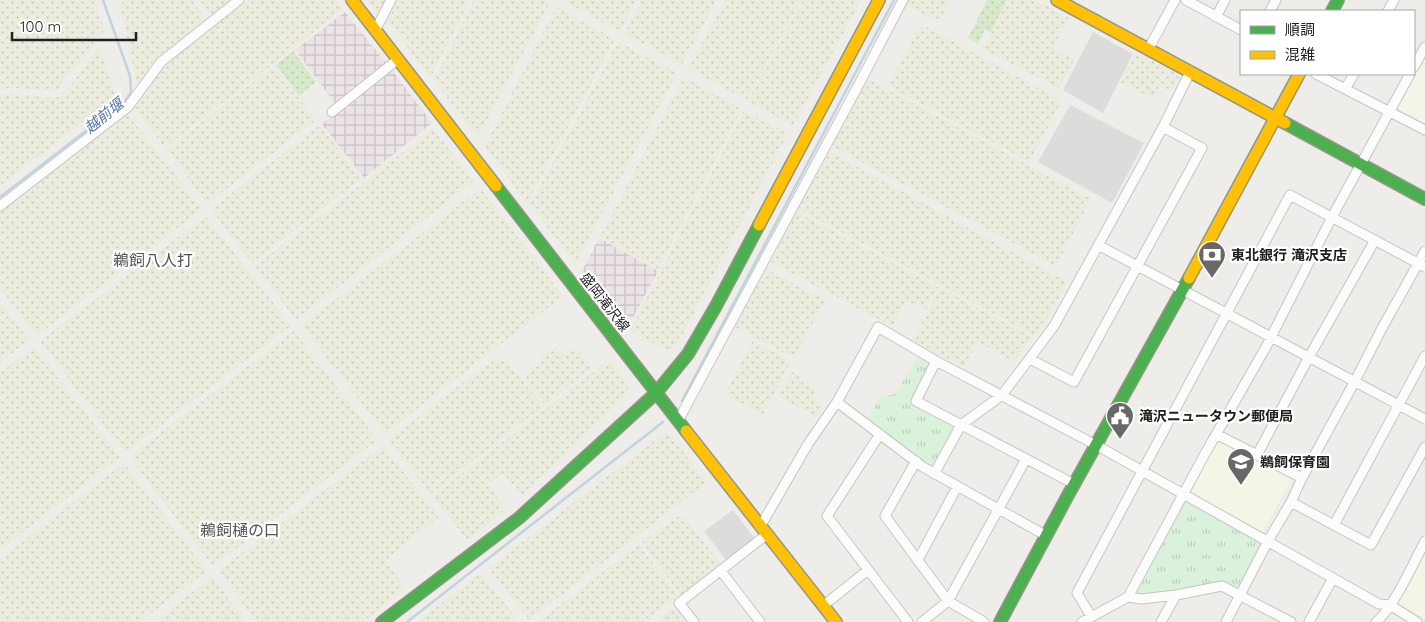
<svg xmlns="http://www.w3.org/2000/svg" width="1425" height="622" font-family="Quicksand,'Noto Sans JP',sans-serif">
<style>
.industrial{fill:url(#industrial-grid)}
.education{fill:#f4f5e6}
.religious{fill:#dcdcda}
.farmland{fill:url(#farmland-dots)}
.grass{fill:url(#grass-dots)}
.park{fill:url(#park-tufts)}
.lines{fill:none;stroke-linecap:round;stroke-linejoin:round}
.stream{stroke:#c0d4de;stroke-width:2.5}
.street-casing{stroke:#c5c5c3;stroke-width:11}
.fast-casing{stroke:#939782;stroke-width:14}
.slow-casing{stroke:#939782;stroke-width:14}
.street{stroke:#fcfcfc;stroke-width:9}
.fast{stroke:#4caf50;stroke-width:11}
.slow{stroke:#ffc107;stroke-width:11}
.labels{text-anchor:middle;stroke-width:4.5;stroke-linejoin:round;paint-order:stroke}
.poi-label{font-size:14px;font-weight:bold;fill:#202020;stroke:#fff;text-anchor:start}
.street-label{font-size:14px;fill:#202020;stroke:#fff}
.water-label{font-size:15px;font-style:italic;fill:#5474a8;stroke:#fff}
.quarter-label{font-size:16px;fill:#535353;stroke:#fff}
</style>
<defs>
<pattern id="industrial-grid" width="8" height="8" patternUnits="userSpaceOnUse" patternTransform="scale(1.25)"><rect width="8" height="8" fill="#ebe3e6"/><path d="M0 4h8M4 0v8" fill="none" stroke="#c9c2c5"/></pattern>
<pattern id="farmland-dots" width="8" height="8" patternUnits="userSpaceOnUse" patternTransform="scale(1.25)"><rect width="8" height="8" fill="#ebecdd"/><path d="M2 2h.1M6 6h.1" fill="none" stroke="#c9cabd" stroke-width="1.8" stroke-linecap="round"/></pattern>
<pattern id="grass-dots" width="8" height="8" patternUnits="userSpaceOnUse" patternTransform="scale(1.25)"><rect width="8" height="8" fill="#d7e9cb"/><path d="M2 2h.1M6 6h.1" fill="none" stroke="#b8c8ae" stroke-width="1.8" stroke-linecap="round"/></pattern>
<pattern id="park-tufts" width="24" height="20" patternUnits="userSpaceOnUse" patternTransform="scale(1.25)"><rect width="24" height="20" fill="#daf1dc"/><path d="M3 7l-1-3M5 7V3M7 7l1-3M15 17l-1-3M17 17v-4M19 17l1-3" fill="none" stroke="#bbcebc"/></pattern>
</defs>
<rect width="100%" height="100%" fill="#eeede9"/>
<path class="industrial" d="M345,12L386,63L335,103L295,50Z
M392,70L432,123L364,178L322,124Z
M599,238L658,271L627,329L581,273Z"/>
<path class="education" d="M1425,56V123L1400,110L1398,106Z
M1217,440L1290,474L1291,481L1264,529L1261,531L1192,494L1191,490Z
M1425,551V618L1399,605L1398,600Z"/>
<path class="religious" d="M1093,32L1133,54L1103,113L1063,90Z
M1070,105L1144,143L1112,203L1038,162Z
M733,510L755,539L727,561L704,531Z"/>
<path class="farmland" d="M0,0H94L105,31L98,35L86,56L64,78L59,89L51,91L16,88L0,89Z
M125,0H192L206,19L154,60L137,85L120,4Z
M199,0H230L211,15Z
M249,0H336L343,9L165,148L135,108L164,65Z
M368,0H386L379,14Z
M398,0H470L430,78L388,21Z
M474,0H545L550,3L478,137L434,81Z
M562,0H636L620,32Z
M642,0H717L682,64L624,34Z
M726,0H801L747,100L688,69Z
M803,0H861L793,126L748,101Z
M906,0H951L938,22L904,4Z
M1008,0H1035L1069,18L1053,48L1074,60L1059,88L983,49Z
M556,7L615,39L527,203L485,146Z
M921,24L1062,101L1029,162L888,86Z
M618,42L677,73L575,264L530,205Z
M99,47L116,96L0,186V96L12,93L48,98L59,97L70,86Z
M1137,52L1178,74V78L1171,91L1160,85L1153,98L1120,82Z
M274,66L316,120L207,204L167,149Z
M684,77L742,109L658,269L600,237Z
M868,79L1091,199L1056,266L832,146Z
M744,111L788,133L678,343L667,351L630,330Z
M127,113L202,209L39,334L35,333L0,288V210Z
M320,125L361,179L252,263L211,209Z
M433,129L474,181L296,320L255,266Z
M830,152L1067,282L1050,314L1034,335L798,209Z
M482,190L563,296L385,434L302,325L477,191L479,193Z
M797,212L938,287L926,310L906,300L892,327L771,262Z
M206,216L291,326L125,453L40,341Z
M766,269L825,300L794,358L735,327Z
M941,288L1032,337L1014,362L978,342L964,367L912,340Z
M0,302L29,340L0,363Z
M294,331L376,438V441L215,565H212L131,459V455Z
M753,341L791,361L763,415L725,394Z
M34,347L120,457L0,550V373Z
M556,347L563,356L576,348L581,352L592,368L545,405L524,377L541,363L539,358Z
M495,358L508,363L543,406L431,494L390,443L392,437Z
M609,360L627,382L628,393L522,496L503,473L488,485L506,509L467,540L434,498V495Z
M792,372L800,376L799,380L815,390L812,398L823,404L816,416L777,396Z
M667,431L707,482L529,620L488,568Z
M383,446L439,517L385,561L406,589L363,622H257L218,571Z
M124,463L207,571L140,622H0V559Z
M682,514L721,564L680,595L642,542Z
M639,544L677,596L644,622H538Z
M481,573L519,622H417Z
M212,577L246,622H154Z
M672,609H676L686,622H656Z"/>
<path class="grass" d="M987,0H1007L991,32L985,29L978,44L968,38Z
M293,51L316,82L299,96L276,65Z"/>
<path class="park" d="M920,354L933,362L913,402L958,426L934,472L867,420L880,397L895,394Z
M1188,499L1264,542L1239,588L1223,583L1176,592L1142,595L1133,593L1181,505Z"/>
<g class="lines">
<path class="stream" d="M0,197L126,100L131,92L130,76L103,0
M682,401L894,0
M407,622L663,422"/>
<defs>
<path id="street" d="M1186,0L1241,30
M1270,11L1276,0
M1388,11L1394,0
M1216,17L1225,0
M375,31L391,0
M1148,50L1175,0
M1414,67L1425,47
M1316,74L1425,130
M1345,89L1354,74
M332,112L397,60
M0,206L128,107L161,62L239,0
M1098,245L1425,419
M1030,359L1074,382L1202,148L1163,127
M936,361L916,401L1074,484
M837,402L923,467L1045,535
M678,421L858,86L903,0
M880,434L827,516L908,622
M1216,434L1302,478
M1257,455L1309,357L1375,240
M916,461L885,516L948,601L984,622
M934,474L961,425L1002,395L1054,326L1163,127L1190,72
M1291,502L1371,545L1425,447
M1334,525L1425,356
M760,527L808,444L837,402L878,327L936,361L1096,445L1379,604L1390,605L1417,622
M918,560L957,487
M721,571L760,622
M1128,597L1141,599L1176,595L1222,586L1291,622
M823,606L868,570
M1091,616L1077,593L1290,195L1425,267
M694,622L679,603L766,535
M922,622L948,601L1026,459
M1082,622L1128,597L1206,452L1266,347L1332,217L1410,74
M1161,622L1176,595
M1226,622L1268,541L1291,502L1302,478L1355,381L1381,330L1425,251
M1309,622L1333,578
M1376,622C1393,609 1414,562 1425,541"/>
<path id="fast" d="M1332,11L1338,0
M1285,123L1425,199
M496,186L686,431
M382,622L519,518L656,393L688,354L716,306L759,225
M1000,622L1067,497L1189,278"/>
<path id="slow" d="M352,0L496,186
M1057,0L1285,123
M759,225L879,0
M1189,278L1299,74
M686,431L836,622"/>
</defs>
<use href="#street" class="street-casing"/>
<use href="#fast" class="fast-casing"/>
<use href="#slow" class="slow-casing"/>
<use href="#street" class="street"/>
<use href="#fast" class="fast"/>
<use href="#slow" class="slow"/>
</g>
<defs>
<symbol id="bank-pin" viewBox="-11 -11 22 30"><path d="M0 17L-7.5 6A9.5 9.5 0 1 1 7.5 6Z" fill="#686866" stroke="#fff"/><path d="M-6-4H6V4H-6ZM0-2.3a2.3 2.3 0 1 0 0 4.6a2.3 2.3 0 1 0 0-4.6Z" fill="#fff"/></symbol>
<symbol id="civic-pin" viewBox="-11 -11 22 30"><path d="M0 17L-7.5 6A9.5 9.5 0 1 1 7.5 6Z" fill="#686866" stroke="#fff"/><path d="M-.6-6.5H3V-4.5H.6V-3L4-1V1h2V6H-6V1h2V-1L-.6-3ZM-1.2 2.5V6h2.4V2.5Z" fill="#fff"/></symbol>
<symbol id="school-pin" viewBox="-11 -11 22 30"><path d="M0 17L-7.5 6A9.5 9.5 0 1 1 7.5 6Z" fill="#686866" stroke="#fff"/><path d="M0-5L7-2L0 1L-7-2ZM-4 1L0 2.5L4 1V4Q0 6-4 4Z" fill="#fff"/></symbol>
</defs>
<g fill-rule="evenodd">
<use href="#bank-pin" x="1196" y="239" width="32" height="43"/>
<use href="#civic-pin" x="1104" y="400" width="32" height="43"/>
<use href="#school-pin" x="1225" y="446" width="32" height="43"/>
</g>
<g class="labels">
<g class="poi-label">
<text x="1231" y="260">東北銀行 滝沢支店</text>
<text x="1139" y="421">滝沢ニュータウン郵便局</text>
<text x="1260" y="467">鵜飼保育園</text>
</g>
<g class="street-label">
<text transform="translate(605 302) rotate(52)" y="5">盛岡滝沢線</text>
</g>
<g class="water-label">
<text transform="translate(104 116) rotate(-39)" y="5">越前堰</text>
</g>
<g class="quarter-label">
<text x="153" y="266">鵜飼八人打</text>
<text x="240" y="536">鵜飼樋の口</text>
</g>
</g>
<rect x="1240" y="10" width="175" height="65" fill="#ffffff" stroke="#a6a6a6"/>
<rect x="1250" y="26" width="25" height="8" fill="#4caf50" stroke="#a6a6a6"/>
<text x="1285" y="35" font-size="15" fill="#202020">順調</text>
<rect x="1250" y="51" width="25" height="8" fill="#ffc107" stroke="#a6a6a6"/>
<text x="1285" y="60" font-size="15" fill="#202020">混雑</text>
<path d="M12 32v8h124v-8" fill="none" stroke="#202020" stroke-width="2.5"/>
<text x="20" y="32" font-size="15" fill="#202020" stroke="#ffffff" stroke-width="4" paint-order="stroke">100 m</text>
</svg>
